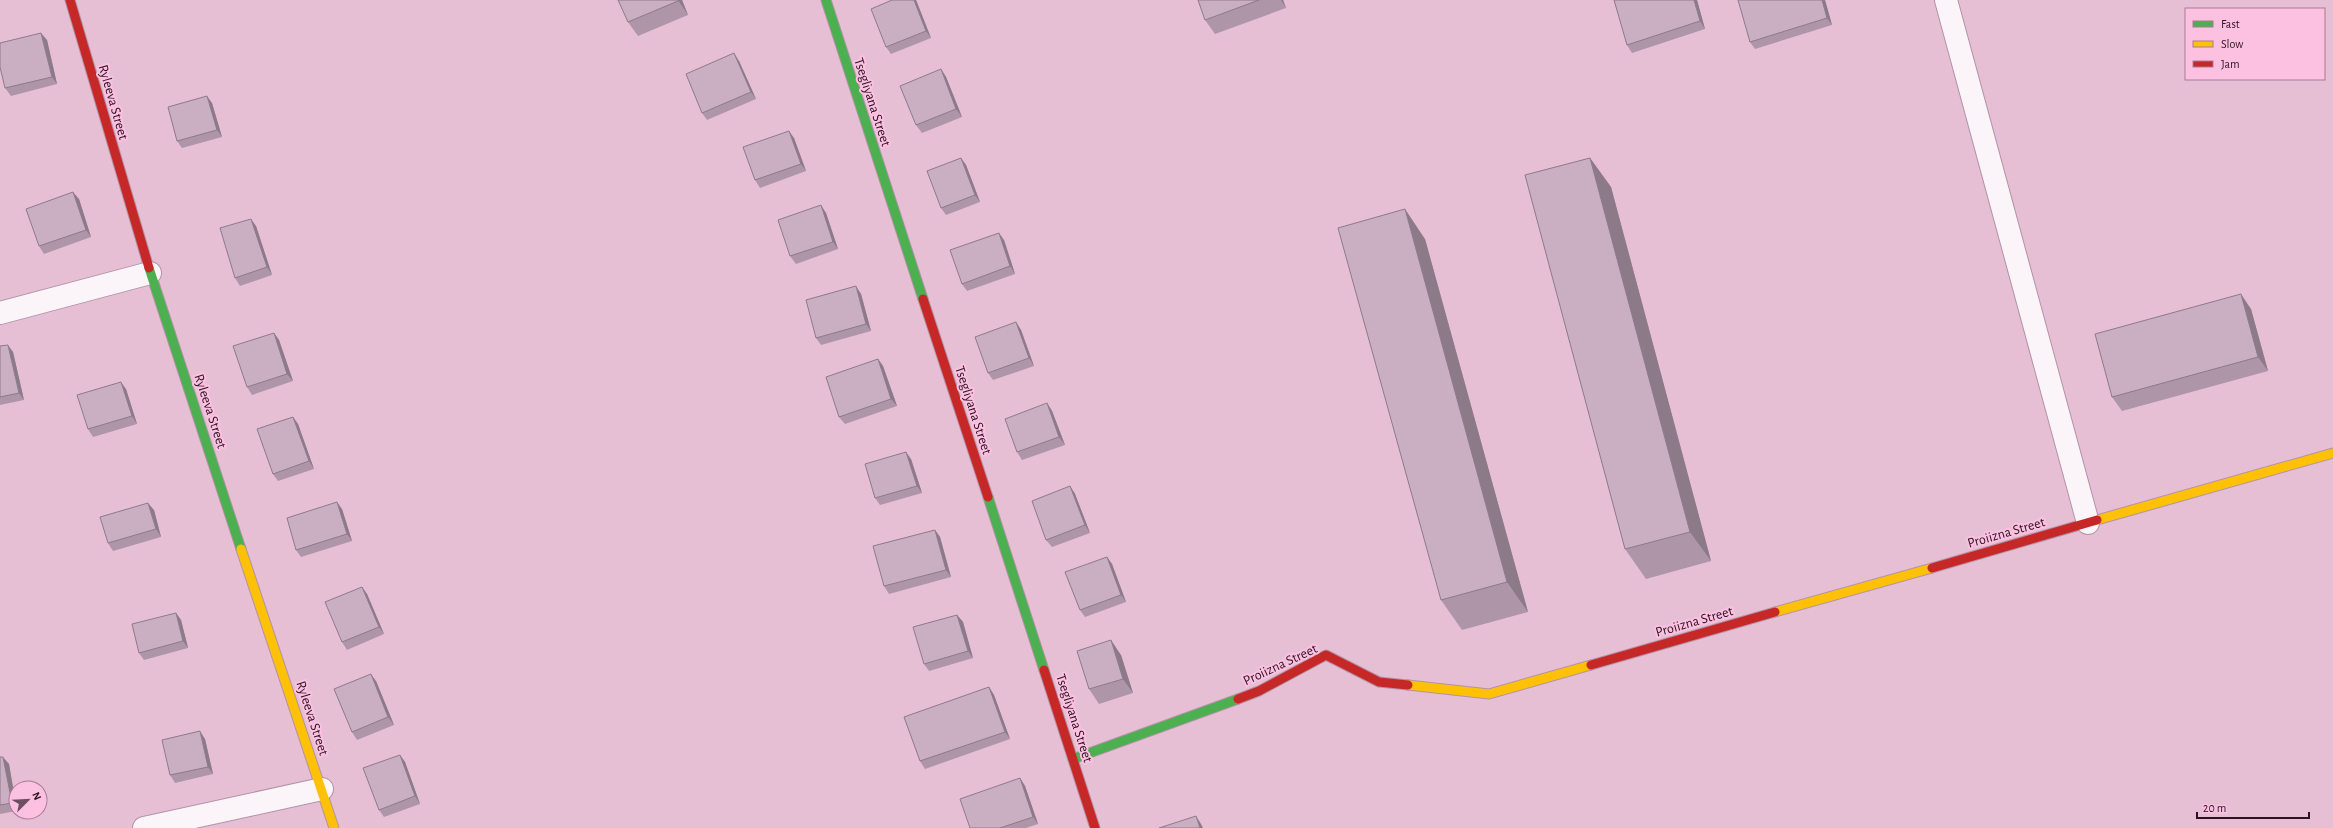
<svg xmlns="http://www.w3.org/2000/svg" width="2333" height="828" font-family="'Alegreya Sans',sans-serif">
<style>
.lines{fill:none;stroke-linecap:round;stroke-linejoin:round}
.street-casing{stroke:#b293a5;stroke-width:24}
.fast-casing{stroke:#b293a5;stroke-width:11}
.slow-casing{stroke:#b293a5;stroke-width:11}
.jam-casing{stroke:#b293a5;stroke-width:11}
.street{stroke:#fbf5f9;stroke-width:22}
.fast{stroke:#4caf50;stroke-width:9}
.slow{stroke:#ffc107;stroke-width:9}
.jam{stroke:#c62828;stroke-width:9}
.wall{fill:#ae96a8}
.shaded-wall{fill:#8d7a88}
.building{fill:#caafc3;stroke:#8d7a88}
.labels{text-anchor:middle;stroke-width:4;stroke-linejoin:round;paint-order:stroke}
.street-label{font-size:14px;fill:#2c1222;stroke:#fcc0e1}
</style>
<rect width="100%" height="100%" fill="#e6bfd5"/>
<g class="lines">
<defs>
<path id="street" d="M1946,0L2088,523
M0,313L150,273
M144,828L322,789"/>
<path id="fast" d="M826,0L923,299
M149,268L241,549
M988,497L1044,670
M1073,759L1238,699"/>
<path id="slow" d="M2097,520L2333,453
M241,549L334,828
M1775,612L1932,568
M1408,685L1489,694L1591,665"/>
<path id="jam" d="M70,0L149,268
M923,299L988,497
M1932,568L2097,520
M1591,665L1775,612
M1044,670L1095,828
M1238,699L1259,691L1326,655L1379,682L1408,685"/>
</defs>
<use href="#street" class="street-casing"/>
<use href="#fast" class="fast-casing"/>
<use href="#slow" class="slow-casing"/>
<use href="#jam" class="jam-casing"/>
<use href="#street" class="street"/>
<use href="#fast" class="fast"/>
<use href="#slow" class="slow"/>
<use href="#jam" class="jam"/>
</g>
<path class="wall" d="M618,0H682L688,15L638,36L628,22Z
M916,0L931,38L891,54L886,47Z
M1198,0H1283L1286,8L1215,34L1205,20Z
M1614,0H1697L1705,29L1632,53L1627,45Z
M1738,0H1825L1832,25L1755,49L1750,42Z
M47,40L57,84L11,96L5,88Z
M739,61L756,99L707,120L702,113Z
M941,69L946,77L962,117L922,133L916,125Z
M212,103L222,137L182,148L177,141Z
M794,138L806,171L760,188L755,180Z
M961,158L966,165L980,202L946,215L941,208Z
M1590,158L1611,187L1711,561L1646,579L1625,549Z
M79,199L91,237L44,254L39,246Z
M826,213L838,249L796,264L790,256Z
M256,226L272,275L240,286L235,278Z
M1425,239L1528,612L1462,630L1441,600Z
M1004,240L1015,274L967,291L962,284Z
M861,294L871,331L821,345L816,338Z
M2251,309L2268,371L2122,411L2112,397Z
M1016,322L1021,330L1034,366L993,380L988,373Z
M274,333L279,340L293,381L252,395L247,387Z
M0,346L13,352L24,400L0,405Z
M878,359L883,366L897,406L845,424L839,417Z
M126,389L137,424L93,437L88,429Z
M1047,403L1052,411L1065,445L1022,460L1017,452Z
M293,417L298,424L314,469L278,481L273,474Z
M911,459L922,493L880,505L875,498Z
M1070,486L1075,494L1090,533L1052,547L1046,540Z
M342,509L352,541L301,557L296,550Z
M154,510L161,537L113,551L108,543Z
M935,530L940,537L951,577L889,594L884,586Z
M1107,557L1112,564L1126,602L1085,617L1080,610Z
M362,587L367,594L384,634L347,650L342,642Z
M176,613L181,620L188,648L144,660L139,653Z
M957,615L963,622L973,658L929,671L924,664Z
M1121,655L1133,693L1099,704L1089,689Z
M376,681L394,725L357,740L352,732Z
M989,687L994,695L1010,739L925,769L920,761Z
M205,739L213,774L175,783L170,775Z
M400,755L405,762L420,804L384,817L379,810Z
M0,757L9,764L16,805V811L0,814Z
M1020,778L1025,786L1038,824L1026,828H970Z"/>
<path class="shaded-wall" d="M678,0H682L688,15Z
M914,0H916L931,38L926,31Z
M1281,0H1283L1286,8Z
M1694,0H1697L1705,29L1700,21Z
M1822,0H1825L1832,25L1827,18Z
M41,33L47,40L57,84L52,77Z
M734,53L739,61L756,99L751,92Z
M941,69L946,77L962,117L956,109Z
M207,96L212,103L222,137L217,130Z
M789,131L794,138L806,171L801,164Z
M961,158L966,165L980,202L975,195Z
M1590,158L1611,187L1711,561L1690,532Z
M73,192L79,199L91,237L86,230Z
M821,205L826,213L838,249L833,242Z
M1405,209L1425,239L1528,612L1507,582Z
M251,219L256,226L272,275L267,267Z
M999,233L1004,240L1015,274L1010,266Z
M856,286L861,294L871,331L866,324Z
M2241,294L2251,309L2268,371L2258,357Z
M1016,322L1021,330L1034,366L1029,358Z
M274,333L279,340L293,381L287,374Z
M8,345L13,352L24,400L19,393Z
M878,359L883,366L897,406L891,399Z
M121,382L126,389L137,424L132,416Z
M1047,403L1052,411L1065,445L1059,437Z
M293,417L298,424L314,469L309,461Z
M906,452L911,459L922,493L917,486Z
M1070,486L1075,494L1090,533L1085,525Z
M337,502L342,509L352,541L347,534Z
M148,503L154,510L161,537L156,529Z
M935,530L940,537L951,577L946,570Z
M1107,557L1112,564L1126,602L1121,595Z
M362,587L367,594L384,634L379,627Z
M176,613L181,620L188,648L183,641Z
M957,615L963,622L973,658L968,651Z
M1111,640L1121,655L1133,693L1123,679Z
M371,674L376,681L394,725L388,717Z
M989,687L994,695L1010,739L1005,732Z
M200,731L205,739L213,774L208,767Z
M400,755L405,762L420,804L415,796Z
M3,757L9,764L16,805V809L12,803Z
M1020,778L1025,786L1038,824L1033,817Z
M1196,816L1201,824L1203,828H1200Z"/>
<path class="building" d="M618,0H678V1L628,22Z
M892,0H914L926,31L886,47L871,9Z
M1198,0H1259L1205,20Z
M1614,0H1694L1700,21L1627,45Z
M1738,0H1822L1827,18L1750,42Z
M41,33L52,77L5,88L0,67V43Z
M734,53L751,92L702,113L686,74Z
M941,69L956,109L916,125L900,86Z
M207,96L217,130L177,141L168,107Z
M789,131L801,164L755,180L743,147Z
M961,158L975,195L941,208L927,171Z
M1590,158L1690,532L1625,549L1525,175Z
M73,192L86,230L39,246L26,209Z
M821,205L833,242L790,256L778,220Z
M1405,209L1507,582L1441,600L1338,228Z
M251,219L267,267L235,278L220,228Z
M999,233L1010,266L962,284L950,250Z
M856,286L866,324L816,338L806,300Z
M2241,294L2258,357L2112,397L2095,334Z
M1016,322L1029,358L988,373L975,337Z
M274,333L287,374L247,387L233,346Z
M8,345L19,393L0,397V346Z
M878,359L891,399L839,417L826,377Z
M121,382L132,416L88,429L77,395Z
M1047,403L1059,437L1017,452L1005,419Z
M293,417L309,461L273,474L257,429Z
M906,452L917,486L875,498L865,464Z
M1070,486L1085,525L1046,540L1032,501Z
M337,502L347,534L296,550L287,518Z
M148,503L156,529L108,543L100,517Z
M935,530L946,570L884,586L873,546Z
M1107,557L1121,595L1080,610L1065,572Z
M362,587L379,627L342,642L325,602Z
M176,613L183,641L139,653L132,624Z
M957,615L968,651L924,664L913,627Z
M1111,640L1123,679L1089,689L1077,651Z
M371,674L388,717L352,732L334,689Z
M989,687L1005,732L920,761L904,717Z
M200,731L208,767L170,775L162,740Z
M400,755L415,796L379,810L363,768Z
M0,757H3L12,803L0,805Z
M1020,778L1033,817L1000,828H970L960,799Z
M1196,816L1200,828H1159Z"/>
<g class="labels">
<g class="street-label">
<text transform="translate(114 102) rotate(74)" y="5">Ryleeva Street</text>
<text transform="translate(873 102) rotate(72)" y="5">Tsegliyana Street</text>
<text transform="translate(974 410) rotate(72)" y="5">Tsegliyana Street</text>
<text transform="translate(211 411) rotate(72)" y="5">Ryleeva Street</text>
<text transform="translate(2006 532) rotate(-16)" y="5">Proiizna Street</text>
<text transform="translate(1694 621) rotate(-16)" y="5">Proiizna Street</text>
<text transform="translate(1280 664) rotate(-25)" y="5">Proiizna Street</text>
<text transform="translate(313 718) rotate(72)" y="5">Ryleeva Street</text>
<text transform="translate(1075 718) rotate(72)" y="5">Tsegliyana Street</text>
</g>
</g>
<rect x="2185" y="8" width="140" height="72" fill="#fcc0e1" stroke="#a97a95"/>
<rect x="2193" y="21" width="20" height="6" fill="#4caf50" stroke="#a97a95"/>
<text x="2221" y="28" font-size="12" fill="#2c1222">Fast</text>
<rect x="2193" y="41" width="20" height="6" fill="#ffc107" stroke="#a97a95"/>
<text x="2221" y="48" font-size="12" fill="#2c1222">Slow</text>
<rect x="2193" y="61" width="20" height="6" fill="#c62828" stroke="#a97a95"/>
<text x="2221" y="68" font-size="12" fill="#2c1222">Jam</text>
<g transform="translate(28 800) rotate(66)"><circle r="19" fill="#fcc0e1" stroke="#a97a95"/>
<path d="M0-3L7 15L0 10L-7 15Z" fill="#6d4f61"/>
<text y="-6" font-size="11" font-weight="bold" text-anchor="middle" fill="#2c1222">N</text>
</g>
<path d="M2197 812v6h112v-6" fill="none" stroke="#2c1222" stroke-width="2"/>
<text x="2203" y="812" font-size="12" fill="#2c1222" stroke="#fcc0e1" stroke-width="3" paint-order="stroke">20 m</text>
</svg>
